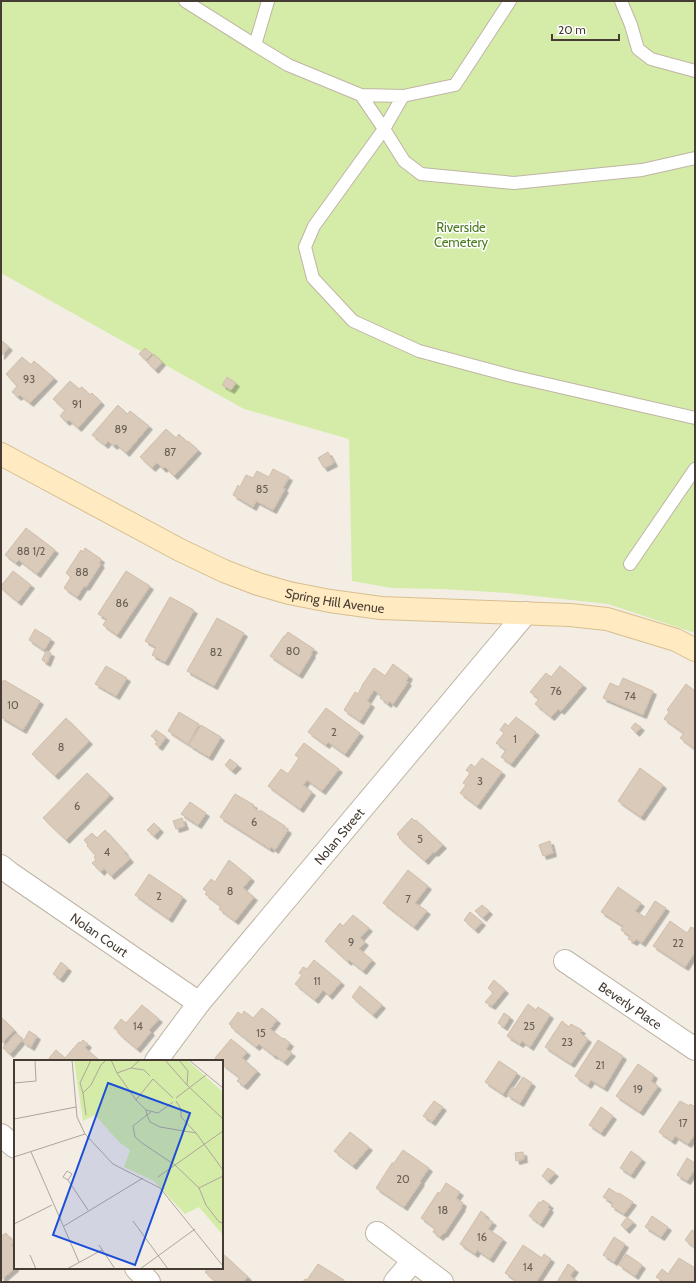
<svg xmlns="http://www.w3.org/2000/svg" width="696" height="1283" font-family="Cabin,sans-serif">
<style>
.green{fill:#d4eca7}
.building{fill:#d9caba;stroke:#d1beaa;filter:url(#shadow)}
.lines{fill:none;stroke-linecap:round;stroke-linejoin:round}
.lane-casing{stroke:#c0b4a5;stroke-width:14}
.street-casing{stroke:#c0b4a5;stroke-width:24}
.secondary-casing{stroke:#d8be8e;stroke-width:24}
.lane{stroke:#fff;stroke-width:12}
.street{stroke:#fff;stroke-width:22}
.secondary{stroke:#ffeac1;stroke-width:22}
.labels{text-anchor:middle;stroke-width:3;stroke-linejoin:round;paint-order:stroke}
.number-label{font-size:11px;fill:#6b6055}
.park-label{font-size:13px;fill:#4c7c21;stroke:#fff}
.street-label{font-size:13px;fill:#463c33;stroke:#fff}
.inset-road{fill:none;stroke:#aea69d;stroke-width:1}
.view{fill:#1d4ed8;fill-opacity:0.15;stroke:#1d4ed8;stroke-width:2}
.inset-edge{fill:none;stroke:#463c33;stroke-width:2}
</style>
<defs>
<filter id="shadow"><feDropShadow dx="3.5" dy="3.5" stdDeviation="0" flood-color="#0004"/></filter>
</defs>
<rect width="100%" height="100%" fill="#f3ede3"/>
<path class="green" d="M1,1H695V633L608,604L508,593L443,589L392,588L352,581L349,439L244,409L1,273Z"/>
<path class="building" d="M1,340L9,347L1,356Z
M145,348L152,354L146,360L139,354Z
M154,354L162,362L155,370L147,362Z
M22,357L31,365L34,361L54,378L30,403L20,395L18,397L12,392L17,386L6,374Z
M227,377L236,383L231,390L222,385Z
M70,381L79,389L82,387L90,395L92,393L101,402L78,428L69,420L66,422L60,416L65,410L53,399Z
M118,405L127,414L130,411L149,426L126,453L116,444L114,446L108,441L105,445L92,435Z
M166,429L176,438L179,434L187,442L188,441L198,450L174,476L165,467L163,469L157,463L152,468L140,457Z
M328,452L334,463L324,468L318,458Z
M273,469L289,477L283,488L285,489L273,510L256,501L253,507L233,495L238,485L240,487L246,475L253,478L257,471L269,477Z
M26,528L55,550L37,574L19,560L16,563L5,555Z
M85,548L101,559L99,563L101,564L86,587L84,586L77,597L64,588L71,577L66,573L81,550L83,552Z
M13,571L31,585L18,602L1,588V586Z
M126,571L150,586L117,635L103,625L107,619L98,614Z
M170,597L194,610L165,662L152,655L156,647L145,641Z
M217,618L244,633L214,686L187,671Z
M35,629L51,639L44,650L29,640Z
M288,632L314,649L311,653L312,654L299,675L270,656L284,636H285Z
M46,651L51,653L47,663L42,660Z
M393,664L409,676L406,681L408,682L393,704L389,701L388,704L380,698L382,696L374,690L367,701L371,704L360,721L344,710L355,692L358,694L363,684L374,668L385,676Z
M106,666L127,678L116,696L95,684Z
M560,666L583,685L561,711L558,709L551,717L535,704L539,699L530,692L546,673L551,677Z
M623,678L653,691L643,715L603,698L610,683L619,687Z
M4,680L40,701L23,730L1,717V684Z
M686,684L695,691V749L680,738L684,733L664,719L669,712L667,710Z
M326,708L360,733L345,754L328,742L326,745L308,732Z
M179,712L199,724L188,744L168,731Z
M516,717L536,732L511,764L501,757L506,750L496,743L504,733L500,730L505,723L508,726Z
M66,718L89,741L55,776L32,754Z
M635,723L641,727L636,733L631,728Z
M201,725L221,737L209,757L189,745Z
M156,730L166,737L159,747L155,744L158,741L151,736Z
M304,743L339,769L322,791L307,780L303,785L312,792L300,809L268,786L281,769L288,774L299,758L295,755Z
M482,758L502,772L477,806L460,793L466,785L463,783L470,773L466,770L471,764L475,767Z
M230,759L238,765L232,771L225,765Z
M640,768L663,785L641,817L618,801Z
M87,773L110,795L66,840L43,818Z
M235,794L254,805L253,807L259,812L260,810L285,826L284,827L288,830L275,850L271,847L270,849L220,817Z
M190,802L206,813L198,825L181,814Z
M182,818L185,826L176,829L173,821Z
M412,818L415,821L416,820L443,845L435,853L433,852L425,861L399,838L400,837L397,834Z
M154,823L160,829L154,836L147,830Z
M105,830L125,852H124L130,859L111,876L104,868L101,872L92,863L96,860L94,857L96,856L87,846L88,845L84,840L92,833L97,838Z
M550,841L553,853L543,856L539,845Z
M229,860L251,878L243,888L254,897L235,921L219,909L221,906L205,894L207,892L203,889L211,879L215,882Z
M408,870L428,886L415,903L427,911L414,927L383,903Z
M149,874L183,897L169,919L135,895Z
M618,887L641,903L635,911L645,917L655,901L666,908L642,943L636,939L634,942L628,939L630,936L621,930L623,926L601,912Z
M482,905L489,911L483,918L475,911Z
M470,912L482,922L475,930L464,920Z
M353,915L369,928L360,938L365,942L359,949L372,960L363,971L349,960L348,962L325,941L340,923L343,926Z
M670,921L687,933L691,927L695,929V952L685,967L653,946Z
M314,960L341,982L329,996L323,990L315,1000L295,984L302,975L299,973L303,967L307,969Z
M61,962L68,968L60,979L53,974Z
M494,980L505,990L492,1006L485,1002L493,993L488,988Z
M360,986L382,1005L373,1015L352,997Z
M528,1004L536,1010L538,1007L550,1015L530,1047L522,1041L520,1044L507,1036Z
M142,1005L159,1019L149,1030L151,1032L137,1049L118,1033V1031L114,1028L121,1019L126,1023Z
M262,1008L277,1020L270,1029L283,1039L284,1038L290,1043L286,1049L292,1053L284,1062L275,1055L274,1056L259,1044L256,1047L231,1027L232,1026L229,1024L238,1012L242,1015L244,1011L253,1018Z
M504,1013L510,1017L504,1027L498,1023Z
M1,1017L14,1030L1,1044Z
M562,1021L569,1027L571,1024L582,1030L580,1033L588,1039L571,1064L545,1047Z
M29,1031L37,1036L31,1047L23,1042Z
M16,1033L23,1039L10,1054L3,1048Z
M231,1039L247,1052L242,1058L257,1071L244,1086L237,1081L240,1078L222,1064V1061H218L215,1058Z
M83,1040L88,1044L85,1048L98,1059L96,1061H51L49,1058L56,1050L65,1058L79,1042L80,1043Z
M598,1040L623,1056L604,1088L591,1080L588,1085L575,1076Z
M499,1061L517,1073L503,1094L485,1082Z
M638,1064L654,1075L651,1081L658,1086L640,1112L616,1096Z
M523,1077L532,1083L520,1103L507,1095L512,1087L515,1089Z
M434,1101L443,1107L432,1122L423,1116Z
M680,1101L689,1106L690,1104L695,1107V1134L688,1144L675,1136L672,1141L659,1132Z
M601,1107L613,1116L601,1133L589,1125Z
M350,1132L369,1147L353,1166L334,1151Z
M403,1150L429,1168L420,1181L421,1182L404,1207L376,1188L392,1163H394Z
M631,1151L642,1159L631,1175L620,1168Z
M523,1152L524,1159L516,1161L515,1153Z
M687,1158L695,1163V1169L687,1181L677,1175Z
M548,1168L555,1173L548,1181L542,1176Z
M446,1183L460,1192L456,1198L463,1203L461,1207H462L444,1234L443,1233L440,1237L433,1232L435,1228L421,1218L438,1192L440,1193Z
M609,1188L618,1194L619,1193L633,1202L624,1214L611,1206L613,1203L603,1197Z
M543,1200L550,1205L548,1207L550,1209L540,1224L529,1216L539,1202L541,1203Z
M481,1211L486,1215L485,1217L493,1222L488,1229L503,1239L490,1259L477,1250L475,1254L460,1244Z
M652,1216L668,1227L661,1237L645,1227Z
M627,1217L633,1222L626,1230L621,1225Z
M692,1230L695,1232V1248L685,1240Z
M6,1233L14,1243L11,1245L15,1249V1268L1,1280V1236Z
M614,1237L625,1244L614,1262L603,1255Z
M523,1245L542,1258L544,1254L551,1259L536,1282H518L505,1273Z
M222,1253L248,1277L243,1282H216L205,1272L208,1268H222Z
M626,1254L642,1265L635,1276L619,1265Z
M679,1258L695,1268V1282H664L656,1277L662,1269L668,1274Z
M318,1264L344,1280L343,1282H303L305,1279L307,1280Z
M568,1264L575,1269L570,1276L578,1282H557Z"/>
<g class="lines">
<defs>
<path id="lane" d="M185,1L255,45
M268,1L255,45L288,65L361,95
M621,1L631,25L638,49L651,59L695,71
M403,96L384,129L361,95L403,96L455,85L510,1
M695,158L642,170L514,183L421,174L404,161L384,129L314,226L305,247L313,278L353,321L419,351L512,376L695,418
M630,564L695,469"/>
<g id="street">
<path id="s1" d="M1,866L11,874L199,1003"/>
<path id="s2" d="M565,961L695,1049"/>
<path id="s3" d="M156,1061L199,1003L526,613"/>
<path d="M1,1135L15,1147"/>
<path d="M377,1233L442,1282"/>
<path d="M136,1268L149,1282"/>
<path d="M395,1282L413,1261"/>
</g>
<g id="secondary">
<path id="s4" d="M1,454L180,550L224,571L258,584L289,593L330,601L381,608L570,615L607,619L676,640L695,650"/>
</g>
</defs>
<use href="#lane" class="lane-casing"/>
<use href="#street" class="street-casing"/>
<use href="#secondary" class="secondary-casing"/>
<use href="#lane" class="lane"/>
<use href="#street" class="street"/>
<use href="#secondary" class="secondary"/>
</g>
<g class="labels">
<g class="number-label">
<text x="29" y="383">93</text>
<text x="77" y="408">91</text>
<text x="121" y="433">89</text>
<text x="170" y="456">87</text>
<text x="262" y="493">85</text>
<text x="31" y="555">88 1/2</text>
<text x="82" y="576">88</text>
<text x="122" y="607">86</text>
<text x="293" y="655">80</text>
<text x="216" y="656">82</text>
<text x="556" y="695">76</text>
<text x="630" y="700">74</text>
<text x="13" y="709">10</text>
<text x="334" y="736">2</text>
<text x="515" y="743">1</text>
<text x="61" y="751">8</text>
<text x="480" y="785">3</text>
<text x="77" y="810">6</text>
<text x="254" y="826">6</text>
<text x="420" y="843">5</text>
<text x="107" y="856">4</text>
<text x="230" y="895">8</text>
<text x="159" y="900">2</text>
<text x="408" y="903">7</text>
<text x="351" y="946">9</text>
<text x="678" y="947">22</text>
<text x="317" y="985">11</text>
<text x="138" y="1030">14</text>
<text x="529" y="1030">25</text>
<text x="261" y="1037">15</text>
<text x="567" y="1046">23</text>
<text x="600" y="1069">21</text>
<text x="638" y="1093">19</text>
<text x="683" y="1127">17</text>
<text x="403" y="1183">20</text>
<text x="443" y="1214">18</text>
<text x="482" y="1241">16</text>
<text x="528" y="1271">14</text>
</g>
<g class="park-label">
<text x="461" y="232">Riverside<tspan x="461" dy="15">Cemetery</tspan></text>
</g>
<g class="street-label">
<text dy="5" stroke="none"><textPath href="#s4" startOffset="367">Spring Hill Avenue</textPath></text>
<text dy="5" stroke="none"><textPath href="#s3" startOffset="290">Nolan Street</textPath></text>
<text dy="5" stroke="none"><textPath href="#s1" startOffset="120">Nolan Court</textPath></text>
<text dy="5" stroke="none"><textPath href="#s2" startOffset="79">Beverly Place</textPath></text>
</g>
</g>
<g transform="translate(14 1060)">
<rect width="209" height="209" fill="#f3ede3"/>
<path d="M60,0H173L209,32V175L185,147L171,154L140,121L110,107L116,90L105,82L81,55L69,61Z" fill="#d4eca7"/>
<path class="inset-road" d="M58,0L63,57L71,74L99,104L146,128L209,206M77,0L66,23L69,33L77,25L87,5L92,0M97,0L103,13M151,0L173,25L174,11L165,0M175,0L209,28M117,8L126,0M0,23L22,21L21,0M173,25L209,59M69,33L72,55M162,38L192,15M122,40L103,13L117,8L130,10L136,16M132,50L122,40L139,19L159,38M137,52L133,55L132,50L144,53L159,42M0,59L62,47M209,71L161,105L185,128L192,145L205,162L209,163M182,73L209,110M17,92L65,202M0,97L71,74M144,117L161,105L128,83L121,77L119,66L133,55L136,62L146,67L182,73L167,57V49L162,41M54,120L58,114L53,111L49,117L54,120L74,150M185,128L209,116M119,161L154,209M0,164L38,145M50,166L129,118M85,185L101,209M16,195L22,209M53,209L88,190M126,209L181,169"/>
<path class="view" d="M94,23L176,53L121,205L39,175Z"/>
<rect width="209" height="209" class="inset-edge"/>
</g>
<rect width="696" height="1283" fill="none" stroke="#463c33" stroke-width="4"/>
<path d="M552 34v6h67v-6" fill="none" stroke="#463c33" stroke-width="2"/>
<text x="558" y="34" font-size="12" fill="#463c33" stroke="#ffffff" stroke-width="3" paint-order="stroke">20 m</text>
</svg>
